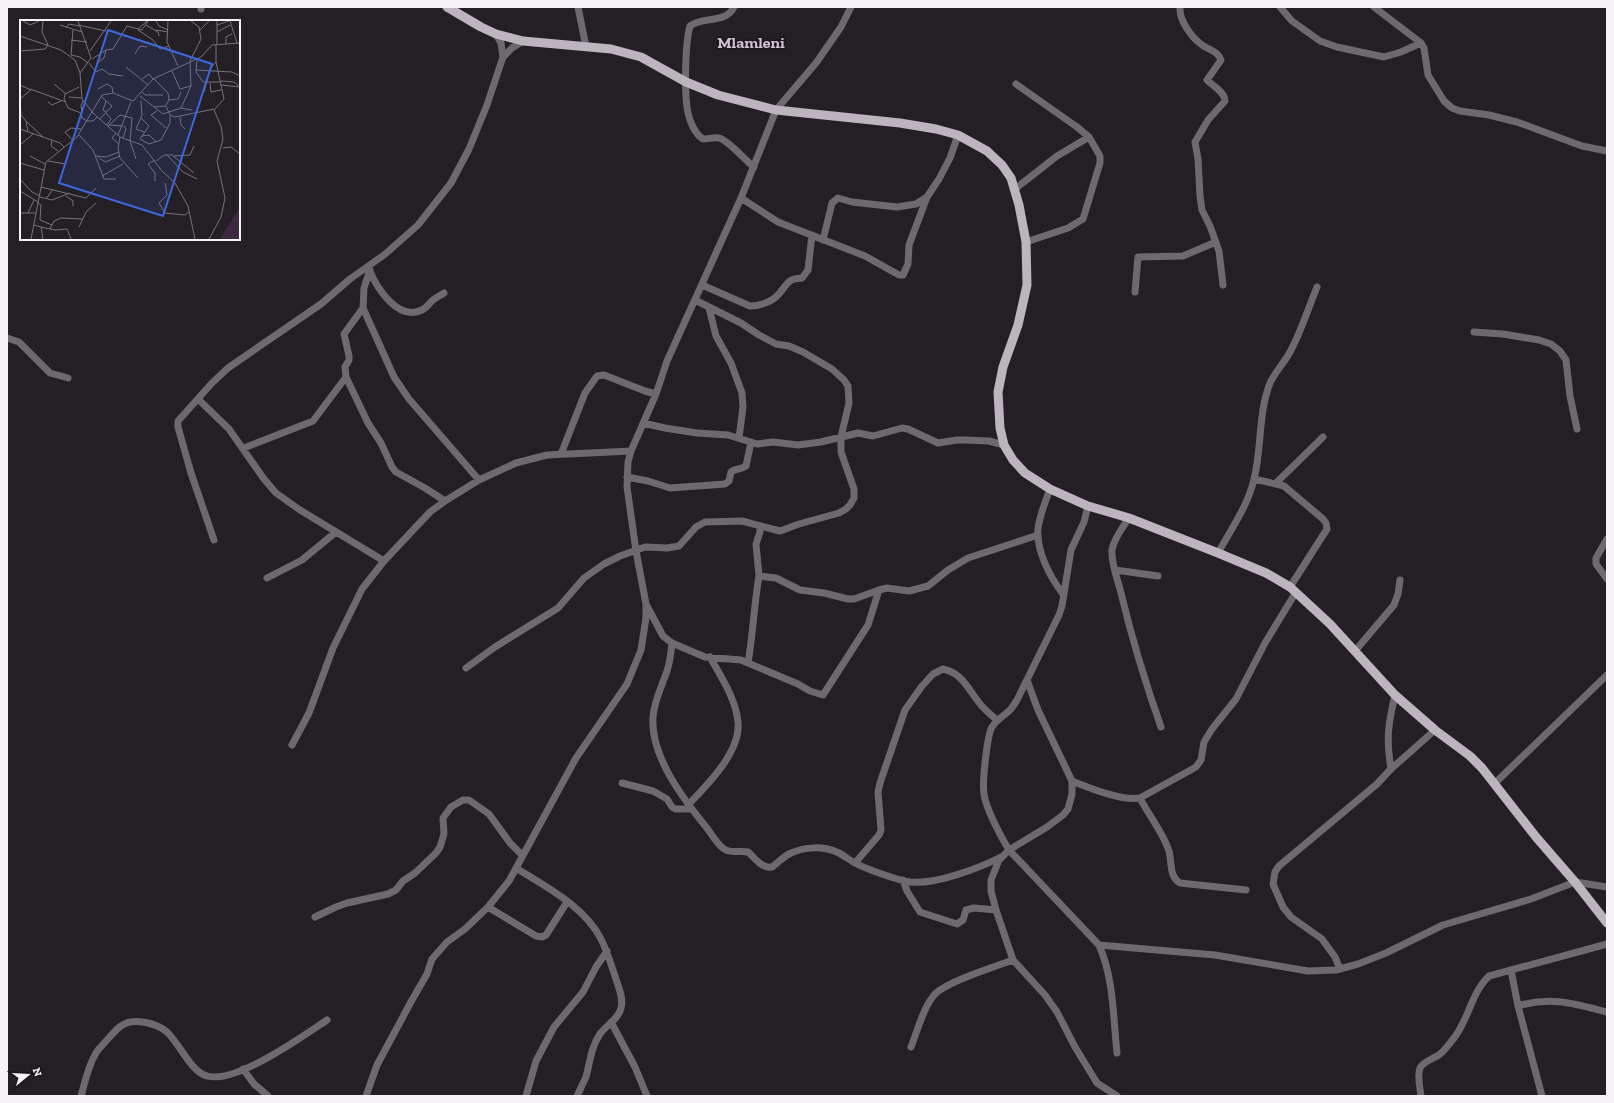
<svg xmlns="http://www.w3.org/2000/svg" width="1614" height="1103" font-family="'Zilla Slab',serif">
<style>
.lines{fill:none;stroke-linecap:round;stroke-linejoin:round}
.minor{stroke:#6d6a6e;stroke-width:7}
.major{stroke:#bcb5bd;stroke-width:9}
.labels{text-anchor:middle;stroke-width:3;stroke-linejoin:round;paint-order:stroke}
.quarter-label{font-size:16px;font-weight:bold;fill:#cdc5ce;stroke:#1b151c}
.inset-road{fill:none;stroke:#787379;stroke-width:1}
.view{fill:#3e67dd;fill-opacity:0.15;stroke:#3e67dd;stroke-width:2}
.inset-edge{fill:none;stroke:#f6f2f7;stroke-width:2}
</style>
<rect width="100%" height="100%" fill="#241f25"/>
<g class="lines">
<path class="minor" d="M201,7V9
M578,7L586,47
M734,7C726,24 703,16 690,26C685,44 684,94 688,113C690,122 695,134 703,139C708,139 714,137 719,138C728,140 745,160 754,167
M1180,7C1179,20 1191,37 1202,45C1209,50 1218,51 1221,60L1207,80C1213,86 1225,92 1225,101L1208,120L1195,142L1198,159L1200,196L1202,210L1210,226L1219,251L1223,285
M1280,7L1292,21L1320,41L1337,47L1384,57L1401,52L1421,43
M1374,7L1421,43L1424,48L1428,75L1444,101L1452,108L1460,111L1489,115L1517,122L1582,146L1607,151
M496,34L501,43L503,57
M1016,84L1077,127L1089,137L1100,156V163L1083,219L1068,228L1026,242
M1015,189L1057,156L1089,137
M741,198L778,222L865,256L899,275H903L908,264L909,245L927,197
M823,240L832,203L838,198L852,202L897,207L916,204L927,197L939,179L950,158L958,135
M369,269C376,287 398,322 422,310C427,308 429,303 433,300C437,297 441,295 444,293
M370,270L364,288L363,308L394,377L409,399L479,480
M702,285L750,306C759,306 771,302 777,296C782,291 785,285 790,281C793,278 798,279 802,278L808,270L812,235
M1135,292L1138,257L1183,256L1216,242
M363,308L344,334L349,356V360L345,367L346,377L368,423L381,443L392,467L396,472L425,488L445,501
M709,308L716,336L731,363L742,393L743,407L739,438
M1474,332L1503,334L1539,340L1551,344L1560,351L1566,360L1570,396L1577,429
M7,338L19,342L50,373L68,378
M198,399L229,429L264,479L276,493L300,510L384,561
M643,423L665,428L697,433L728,435L757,444L773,442L798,445L821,442L858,433L873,436L902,428L908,429L938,443L957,440H966L989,441L1004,445
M244,448L313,421L346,377
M561,454L585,393L597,376L604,375L645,391L656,394
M627,477L648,481L670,488L725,484L729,481L731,472C735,468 741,470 746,466L751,442
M1254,479L1284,486L1323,519L1326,523L1327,529L1290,587
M1276,483L1323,437
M1050,489C1045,502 1040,515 1038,528C1036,551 1050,577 1063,594
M1088,506L1084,522L1071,550L1062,606L1059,615L1017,700C1015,703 1013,707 1010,710C1004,716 997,719 992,727C987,736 982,783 984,794C986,809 1001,837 1009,850L1099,945C1114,979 1113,1017 1117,1053
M1129,518C1123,527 1114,538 1112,550C1111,563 1117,577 1120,589C1131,635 1145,682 1161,727
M1607,539L1596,558V564L1607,579
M214,540L191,473L178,427V421L212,383L228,368L321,304L350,279L384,255L418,225L451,183L469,149L487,105L503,57L512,48L523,41
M1218,553C1231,529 1248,506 1254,479C1262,448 1258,413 1270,383C1275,372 1284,363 1290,352C1301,332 1308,309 1317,287
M1115,570L1158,576
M759,576L756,544L760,532V526
M267,578L302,560L336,532
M647,606L663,636L672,643L705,657L741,660L798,684L810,691L823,695L868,625L879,590
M672,643C671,653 670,662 667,671C662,686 654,701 653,717C650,756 684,800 707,828C712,835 717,844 724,849C731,854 740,850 748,852C755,858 762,869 772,867C778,863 783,857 789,854C805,846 824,846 839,853C845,856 849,860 855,863C866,869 897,880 910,882C935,885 980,868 1003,856
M1355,651L1394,605L1398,594L1400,580
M748,663C753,634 754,605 759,576L776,578L800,590L824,593L848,599H854L879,590L887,588L909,591L928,586L948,570L968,558L1038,535
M466,668L495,647L558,608L584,578L604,564L620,556L645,547L667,548L679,546L696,527L705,522L742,521L780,531L799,524L839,513L846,509L850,505L854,498V489L841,452V437L849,403L848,386L844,380L832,369L803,352L789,346L776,344L759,335L741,323L695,300
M1027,680L1038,710L1072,781V794L1068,809L1063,815L1047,827L1009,850L999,860L991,880V891L996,910L1013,960L1045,995L1057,1012L1075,1047L1097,1083L1117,1096
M292,745L309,713L333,648L362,589L384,561L430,512L445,501L479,480L516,463L547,455L631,451
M1391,769C1386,738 1388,725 1395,695
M1072,781C1090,788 1121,801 1140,798L1196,767L1201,760L1204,742L1212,729L1236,699L1265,643L1296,592
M622,783L653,791L667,799L672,807L676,809H691
M1494,784L1607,675
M1140,798C1149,816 1163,832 1169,851C1172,862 1169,877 1180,883L1246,890
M688,805C707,785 741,752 738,722C736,699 721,677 710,657
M855,863L879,835L881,830L878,792L880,783L905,710L922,686L933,674L943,669C963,673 969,691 981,705C986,711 991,715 997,720
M516,868C546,887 584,906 601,939C607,951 611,964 615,976C618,986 624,998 621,1008C619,1019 606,1025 600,1034C591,1047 590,1062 586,1077C583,1083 580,1090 577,1096
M903,880L907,891L920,912L957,924L963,920L966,910L974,908L996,910
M488,907L536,936L542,937L546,935L567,902
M315,917L336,907L347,903L388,894L396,890L403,881L415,873L436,853L440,847L444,834L443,818L451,807L463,800H469L489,814L510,843L522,855
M1099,945L1215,955L1308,971L1336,970L1358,964L1386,953L1443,925L1531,899L1575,882L1607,887
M1340,969L1335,957L1322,939L1291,917L1283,907L1273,884L1275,872L1279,866L1377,784L1391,769L1435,730
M1511,970L1518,1006L1542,1096
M1518,1006C1552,996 1575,1004 1607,1012
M611,1022L635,1067L647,1096
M911,1047C917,1032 924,1005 936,993C949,981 994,967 1013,960
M243,1069L254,1084L268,1096
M81,1096C85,1082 88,1066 96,1053C98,1049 103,1045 106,1041C111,1036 115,1030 121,1026C133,1017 156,1023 167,1032C179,1043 191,1072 207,1076C236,1084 303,1036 327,1020
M366,1096L377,1065L412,1000L427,974L432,959L447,942L465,929L488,907L509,881L576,758L627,684L641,650L646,618V604L636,551L627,487L628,462L631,451L656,394L667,361L741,198L776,110L816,63L841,27L851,7
M526,1096L536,1061L554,1027L583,992L596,967L607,951
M1421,1096C1420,1088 1417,1076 1420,1068C1423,1061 1434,1059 1440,1054C1445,1050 1450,1043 1454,1038C1469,1019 1471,993 1489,976L1607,944"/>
<path class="major" d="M447,7L481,27L496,34L523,41L611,49L641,57L686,82L718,95L776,110L900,123L936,129L958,135L987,151L1002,165L1011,178L1019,205L1026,242L1027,285L1018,325L1003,367L998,392L1000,428L1004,445L1013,460L1025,473L1050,489L1088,506L1129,518L1218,553L1266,573L1290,587L1330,624L1395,695L1435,730L1470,756L1482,768L1536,837L1575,882L1607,923"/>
</g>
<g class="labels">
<g class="quarter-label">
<text x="751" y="48">Mlamleni</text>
</g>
</g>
<g transform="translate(20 20)">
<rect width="220" height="220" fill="#241f25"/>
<path d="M220,187V219H200Z" fill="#3c283f"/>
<path class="inset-road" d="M3,1L10,5L19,1M58,1L71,38L60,53L62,79L73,93L100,117L122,125L142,151L155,163L168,186L175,219M136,1L139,6L148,10M148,1L147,22L158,46M210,1L217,23M40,5L62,12M58,5L86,11M126,5L138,12L139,16M197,5L209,1M46,8L49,4L59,6M118,9L127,1M118,10L133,20L140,29L149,26M136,10L148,12M180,10L189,1M197,12L210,5M0,16L41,30L55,40L60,53M51,20L67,22M197,24V1M206,24V17L212,14M0,31L25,29L28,25L22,12L23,1M70,31L91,1M115,34L120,26L127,27M51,35L53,10M51,35L60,37L68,43M72,39L86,30L93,29L107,6L122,10L128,1M177,39L176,52L183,62H201M69,43L76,52L82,49L89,54L103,56M77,43L84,38L86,30M106,47L128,65M176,50L212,52L220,56M152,51L160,69L171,66M122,59L129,54L133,59M134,59L148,73L149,80L146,85M201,61L214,62L220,67M190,63L191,72L201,70M34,64L46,74M0,65L11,70L1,78M201,65L220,67M59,67L45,74L44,79L48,88L61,93L62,98L67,101H73L77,97M10,69L46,82M78,69L87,64L92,67L93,73M122,72L125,75H143M184,72L190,49L196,42M0,76L1,95L6,101L8,112M81,76L86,81L83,90L86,92M120,76L143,94L161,88L172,90M49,77L61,78M149,80L158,79L161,72M121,81L122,95L116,109L124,112M28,82L32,85L41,81M134,87L146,86L150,95L155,97L194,89M161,88L171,66L170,41L181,19L179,7L171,1M137,91L131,95L146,108M86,93L91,99L87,105M62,94L61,85L63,81M160,97L161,105L165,109M80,99L92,86L86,81M7,102L23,117M89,105L103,106M88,106L100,95L112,98L110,121L116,139M0,109L40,123L44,127M96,113L92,118L99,124M59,115L73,130L84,159H96M98,115L111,82M122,116L129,115L136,122M100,117L98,128L100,138L118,158M103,118L106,109L104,106M120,119L129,124L141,120L150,103V96M120,119L129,106L121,98M32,120L31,126L38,131M53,121L45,112L51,108L61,109M0,125L13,114M203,128L211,127L220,134M147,135L163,152L177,159M10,136L25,144M75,136L86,137L99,132M154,136L170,135L174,126M79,138L85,142L100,136M28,141L46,144M136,141L144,135H152L174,153M0,143L24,150M82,156L103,144M0,159L12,172L20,176M135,161V153L128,144L135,140M145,163L147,175L139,183L145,193L165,195L169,192M21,167L66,178L76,168M0,171L18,182M46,176L53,181V186M20,177L32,180L50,173M26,179L33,169M18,183L21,185L20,200L32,205M0,193H16M8,193L14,180M14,205L21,207L23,219M21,207L35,210L47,209L51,219M59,207L66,192L76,183M30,209L34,201L41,198L63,199M11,219L26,142L57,117L82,75L93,73L113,81L133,59L181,37L192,25L220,23M189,219L201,197L205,178L197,141L203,119L201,106L194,90L204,79L196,42V25"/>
<path class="view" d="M88,10L192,44L143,196L39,163Z"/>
<rect width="220" height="220" class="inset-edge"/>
</g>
<rect width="1614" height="1103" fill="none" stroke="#f6f2f7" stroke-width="16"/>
<g transform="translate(28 1075) rotate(72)" stroke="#1b151c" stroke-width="3" paint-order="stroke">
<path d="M0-3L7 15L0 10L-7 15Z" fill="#f6f2f7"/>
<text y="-6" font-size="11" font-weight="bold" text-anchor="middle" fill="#f6f2f7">N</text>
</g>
</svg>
